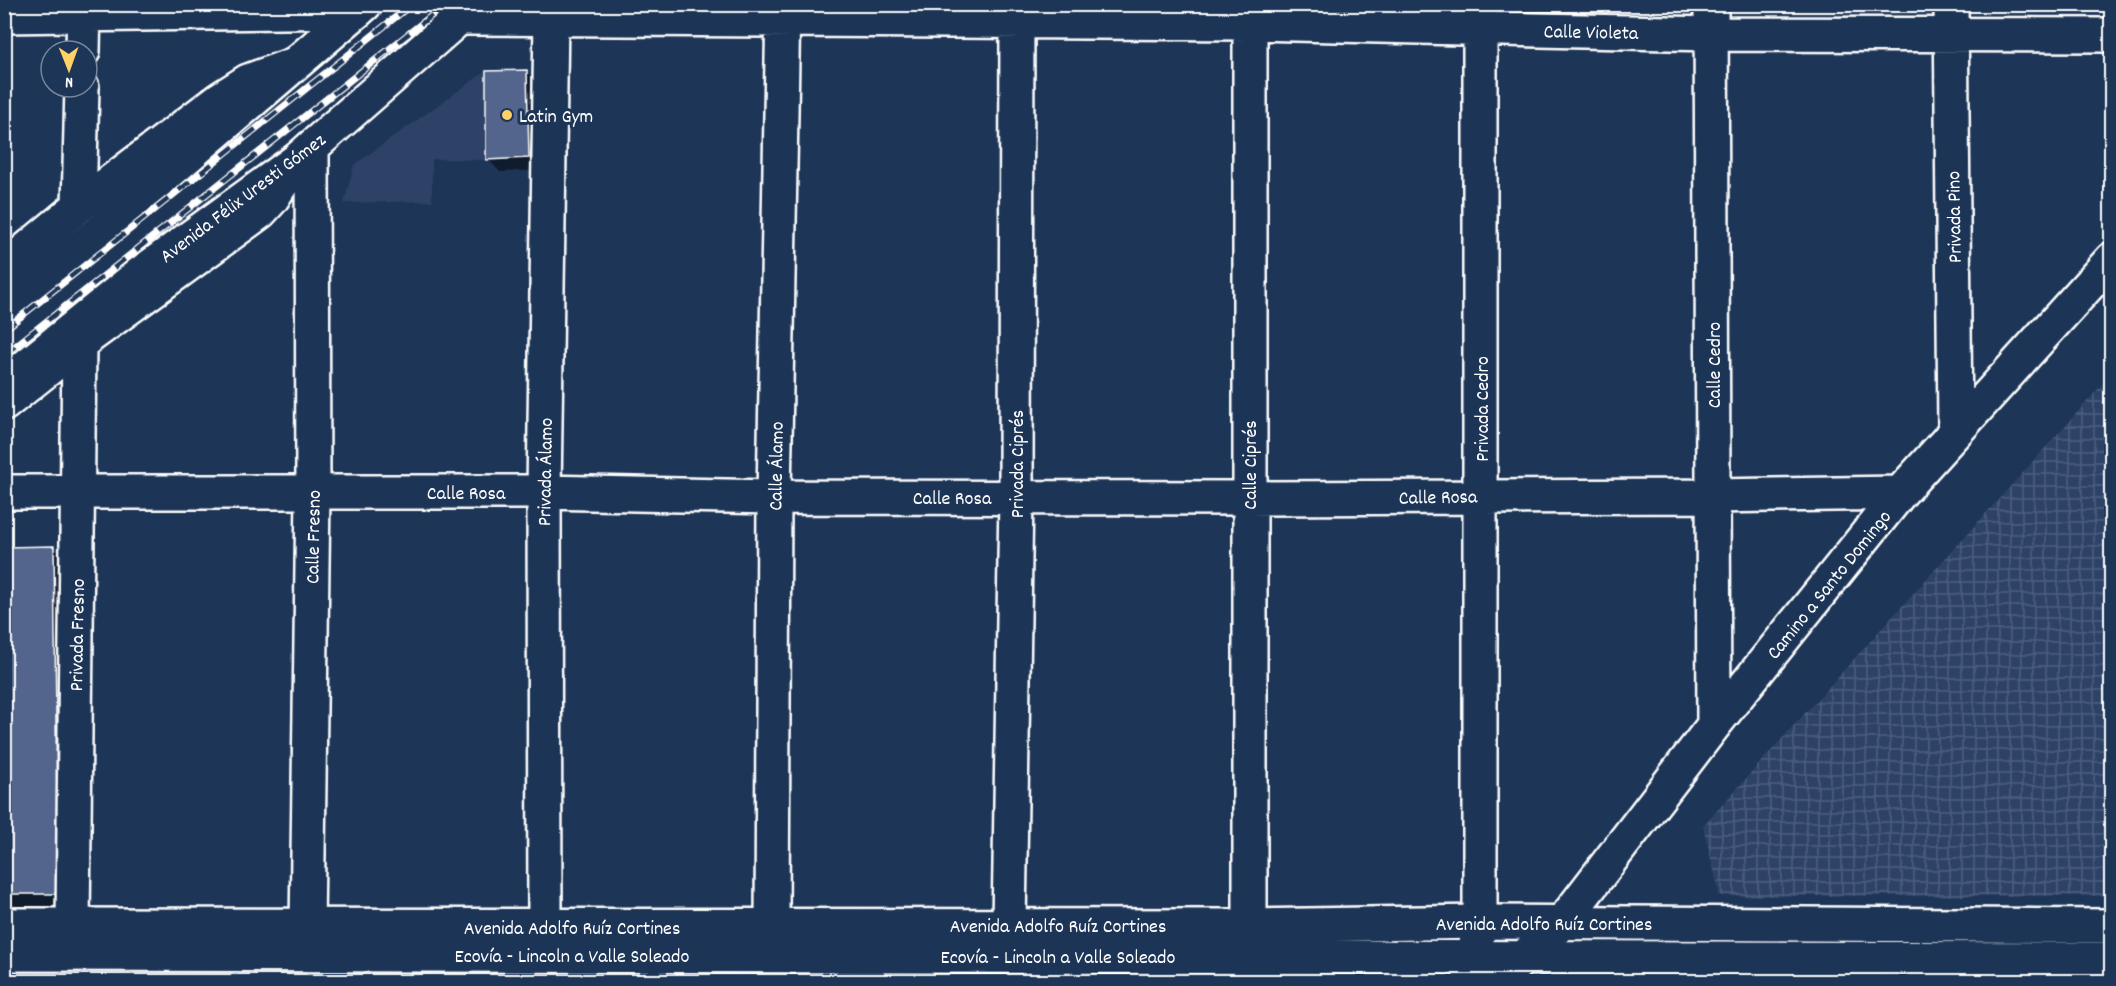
<svg xmlns="http://www.w3.org/2000/svg" width="2116" height="986" font-family="Dekko,sans-serif">
<style>
.built{fill:#2d4367}
.industrial{fill:url(#industrial-grid)}
.shadow{fill:#0007}
.building{fill:#52658c;stroke:#fff;stroke-width:1.5}
.lines{fill:none;stroke-linecap:round;stroke-linejoin:round}
.minor-casing{stroke:#fff;stroke-width:38}
.major-casing{stroke:#fff;stroke-width:38}
.minor{stroke:#1d3557;stroke-width:33}
.major{stroke:#1d3557;stroke-width:33}
.rail-casing{stroke:#fff;stroke-width:7}
.rail{stroke:#1d3557;stroke-width:4.5;stroke-dasharray:14;stroke-linecap:butt}
.poi-dot{fill:#ffd166;stroke:#1d3557;stroke-width:2}
.labels{text-anchor:middle;stroke-width:6;stroke-linejoin:round;paint-order:stroke}
.street-label{font-size:20px;fill:#fff;stroke:#1d3557}
.poi-label{font-size:20px;fill:#fff;stroke:#1d3557;text-anchor:start}
</style>
<defs>
<pattern id="industrial-grid" width="8" height="8" patternUnits="userSpaceOnUse" patternTransform="scale(1.5)"><rect width="8" height="8" fill="#2d4367"/><path d="M0 4h8M4 0v8" fill="none" stroke="#4c5f7e"/></pattern>
</defs>
<rect width="100%" height="100%" fill="#1d3557"/>
<filter id="ink" filterUnits="userSpaceOnUse"><feTurbulence type="fractalNoise" baseFrequency=".0167" numOctaves="2"/><feDisplacementMap in="SourceGraphic" scale="12" xChannelSelector="R" yChannelSelector="G"/><feConvolveMatrix kernelMatrix="1 2 1 2 8 2 1 2 1" color-interpolation-filters="sRGB"/></filter>
<g filter="url(#ink)">
<path class="built" d="M486,71V160L432,159V201L344,203L354,165Z"/>
<path class="industrial" d="M2111,375V896H1720L1703,826Z"/>
<path class="shadow" d="M527,72L539,84L540,170L500,172L488,159Z
M54,547L72,565L75,911H4V548Z"/>
<path class="building" d="M527,70L529,158L486,160V71Z
M54,546L58,894H4V547Z"/>
<g class="lines">
<defs>
<path id="minor" d="M1250,4V926
M1711,4L1714,725
M1951,4L1955,429
M4,16L357,11
M459,18L1249,23L1711,34L2112,35
M83,51L84,4
M79,206L82,87
M4,268L79,206L220,99L248,81L292,65
M4,404L79,344L260,212L271,200L296,161
M4,492H544L774,497L1249,498L1713,496L1900,493
M1009,924L1016,497L1017,4
M73,925L79,344
M307,927L313,493L312,147
M545,927L544,492L551,18
M772,927L774,497L783,4
M4,954L2112,959
M1469,982L1480,922V4
M1496,982L1562,923L1714,725L1900,493L2112,259"/>
<path id="major" d="M4,308L103,229L365,4
M4,384L141,273L297,160L475,4
M4,925L1250,926L1480,922L2112,926"/>
</defs>
<use href="#minor" class="minor-casing"/>
<use href="#major" class="major-casing"/>
<use href="#minor" class="minor"/>
<use href="#major" class="major"/>
<defs>
<path id="rail" d="M4,330L412,4
M4,355L446,4"/>
</defs>
<use href="#rail" class="rail-casing"/>
<use href="#rail" class="rail"/>
</g>
</g>
<circle class="poi-dot" cx="507" cy="115" r="6"/>
<g class="labels">
<g class="street-label">
<text transform="translate(1591 31) rotate(1)" y="7">Calle Violeta</text>
<text transform="translate(242 197) rotate(-37)" y="7">Avenida Félix Uresti Gómez</text>
<text transform="translate(1953 217) rotate(-91)" y="7">Privada Pino</text>
<text transform="translate(1713 365) rotate(-90)" y="7">Calle Cedro</text>
<text transform="translate(1481 409) rotate(-90)" y="7">Privada Cedro</text>
<text transform="translate(1016 464) rotate(-90)" y="7">Privada Ciprés</text>
<text transform="translate(1249 465) rotate(-90)" y="7">Calle Ciprés</text>
<text transform="translate(775 466) rotate(-89)" y="7">Calle Álamo</text>
<text transform="translate(544 472) rotate(-89)" y="7">Privada Álamo</text>
<text x="466" y="499">Calle Rosa</text>
<text transform="translate(1438 496) rotate(-1)" y="7">Calle Rosa</text>
<text x="952" y="504">Calle Rosa</text>
<text transform="translate(312 537) rotate(-89)" y="7">Calle Fresno</text>
<text transform="translate(1828 584) rotate(-51)" y="7">Camino a Santo Domingo</text>
<text transform="translate(76 635) rotate(-89)" y="7">Privada Fresno</text>
<text x="1544" y="930">Avenida Adolfo Ruíz Cortines</text>
<text x="1058" y="932">Avenida Adolfo Ruíz Cortines</text>
<text x="572" y="934">Avenida Adolfo Ruíz Cortines</text>
<text x="572" y="962">Ecovía - Lincoln a Valle Soleado</text>
<text x="1058" y="963">Ecovía - Lincoln a Valle Soleado</text>
</g>
<g class="poi-label">
<text x="519" y="122">Latin Gym</text>
</g>
</g>
<rect width="2116" height="986" fill="none" stroke="#1d3557" stroke-width="24"/>
<rect x="12" y="12" width="2092" height="962" fill="none" stroke="#fff" stroke-width="2" filter="url(#ink)"/>
<g transform="translate(69 69) rotate(179)"><circle r="28" fill="#1d3557" stroke="#77869a" stroke-width="1.5"/>
<path d="M0-4.5L10 22L0 15L-10 22Z" fill="#ffd166"/>
<text y="-9" font-size="16" font-weight="bold" text-anchor="middle" fill="#ffffff">N</text>
</g>
</svg>
